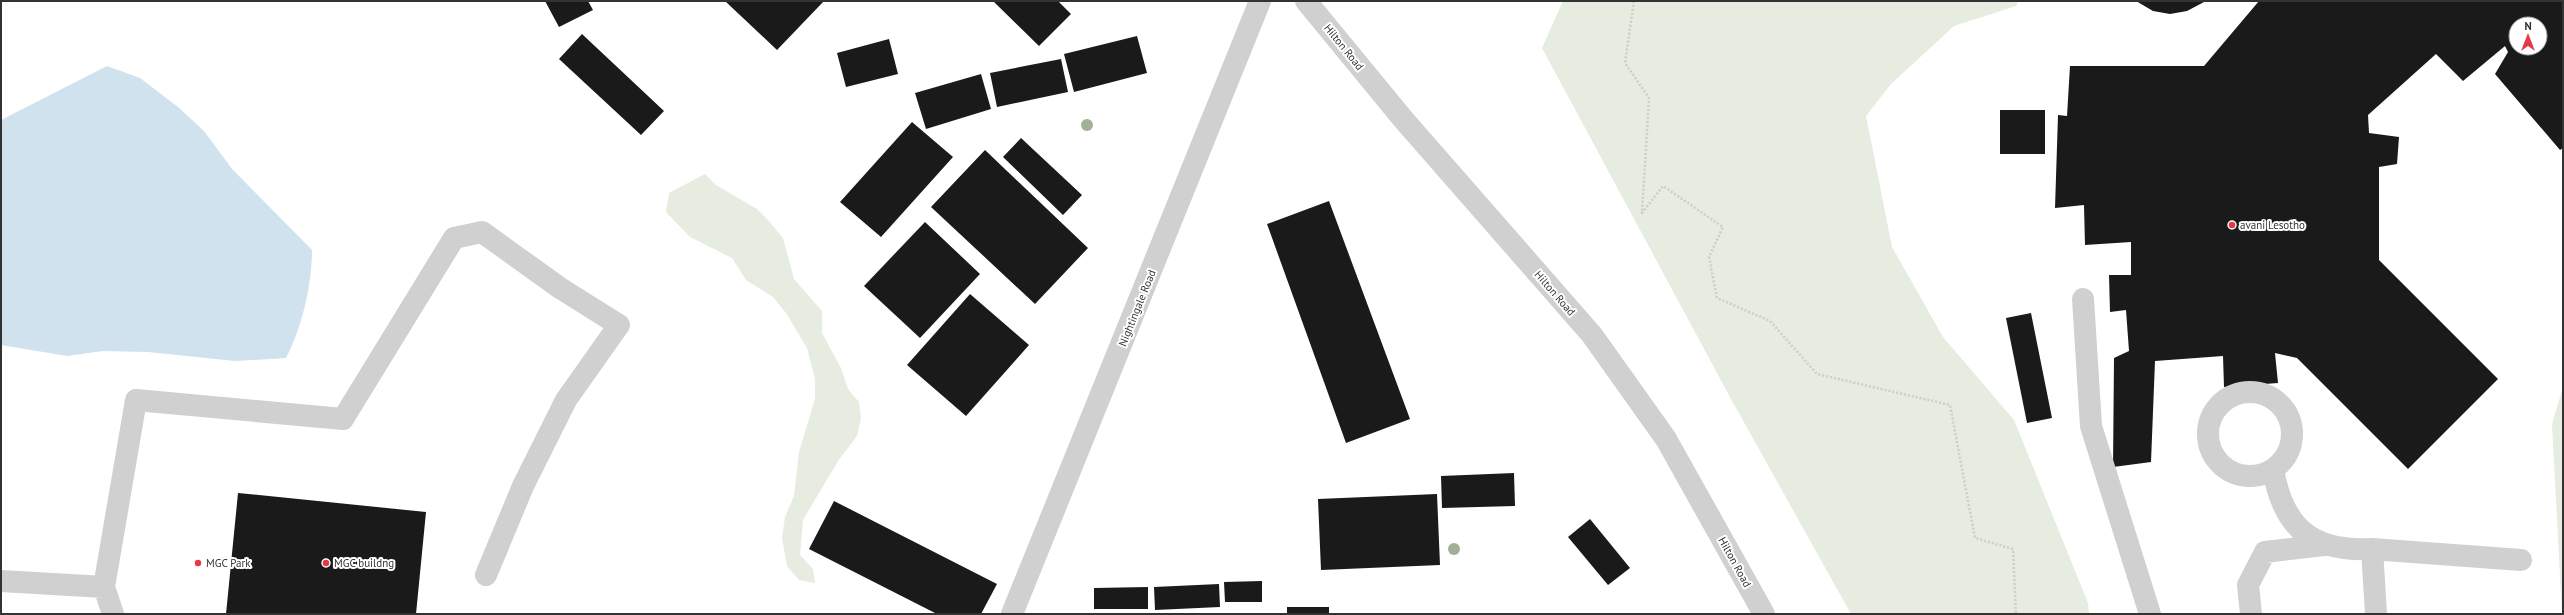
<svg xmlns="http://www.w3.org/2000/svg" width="2564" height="615" font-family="'PT Sans',sans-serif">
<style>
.green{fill:#e6ecdf}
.water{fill:#cfe2ee}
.building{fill:#1a1a1a;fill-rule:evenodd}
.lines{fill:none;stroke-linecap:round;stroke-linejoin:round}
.path{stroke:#cdcdcd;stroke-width:2.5;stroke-dasharray:2 2;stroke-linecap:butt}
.minor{stroke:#d0d0d0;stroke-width:22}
.tree{fill:#a2b095}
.poi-dot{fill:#e63946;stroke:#fff;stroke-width:1.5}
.labels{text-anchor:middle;stroke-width:4;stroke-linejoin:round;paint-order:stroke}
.street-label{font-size:11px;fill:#333;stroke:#fff}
.poi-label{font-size:11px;fill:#333;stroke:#fff;text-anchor:start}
</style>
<rect width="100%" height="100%" fill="#fff"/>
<path class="green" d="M1563,1H2018L2016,6L1954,26L1891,84L1866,116L1892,247L1943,337L2014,420L2088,603L2089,614H1851L1731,399L1542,48Z
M705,174L716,185L757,209L768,220L783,238L794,279L822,311V333L841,368L848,389L859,402L861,418L857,436L838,461L803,520L800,555L813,569L815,583L799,580L787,566L782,538L785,517L794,496L799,452L815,399V379L807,348L786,313L773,297L746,280L732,258L690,237L666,212L669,193Z
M2563,387V614H2562L2552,424Z"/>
<path class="water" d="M107,66L140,78L178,107L204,131L232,169L312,250C312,284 302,328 286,358L235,361L148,352L103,351L67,356L1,345V120Z"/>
<path class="building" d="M545,1H588L593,10L559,27Z
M725,1H824L777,50Z
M993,1H1058L1071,14L1039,46Z
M2136,1H2206L2187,11L2170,14L2153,11Z
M2259,1H2563V148L2560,150L2495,74L2508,52L2505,46L2463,81L2436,54L2368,115L2369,133L2399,137L2397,164L2379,167V260L2498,379L2408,469L2297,358L2275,353L2278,383L2224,387L2223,356L2155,361L2151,462L2113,467L2114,358L2129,351L2126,310L2110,312L2109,275H2131V242L2085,245L2084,205L2055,208L2058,115L2067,116L2070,66H2204ZM2516,24H2540V48H2516Z
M582,34L664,111L641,135L559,59Z
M1137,36L1147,73L1074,92L1064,54Z
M889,39L898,74L846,87L837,53Z
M1061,59L1068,92L997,107L990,73Z
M981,74L991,109L926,129L915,93Z
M2000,110H2045V154H2000Z
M912,122L953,157L881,237L840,202Z
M1021,138L1082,195L1063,215L1003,157Z
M985,150L1088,248L1035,304L931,207Z
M1329,201L1410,419L1346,443L1267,224Z
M925,222L980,274L920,338L864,286Z
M970,294L1029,345L966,416L907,365Z
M2031,313L2052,418L2027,423L2006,318Z
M1514,473L1515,506L1442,508L1441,476Z
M238,493L426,512L416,614H226Z
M1437,494L1440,565L1321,570L1318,499Z
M834,501L997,584L981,614H937L809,549Z
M1590,519L1630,568L1608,585L1568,537Z
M1262,581V602H1225L1224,582Z
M1219,584L1220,607L1155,610L1154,587Z
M1148,587V609H1094V588Z
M1287,607H1329V614H1287Z"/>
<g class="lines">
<path class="path" d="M1634,1L1625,63L1649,98L1642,213L1663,186L1723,227L1709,257L1717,298L1770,321L1817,374L1950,405L1975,538L2013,549L2016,614"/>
<path class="minor" d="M1306,1L1403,119L1592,335L1666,439L1764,614
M2083,299L2091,426L2150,614
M2208 434a42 42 0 1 1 84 0a42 42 0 1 1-84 0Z
M2273,469C2283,528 2312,552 2372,549L2521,560
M2372,549L2376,614
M1,581L104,587L136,400L343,419L454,238L482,232L560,288L619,325L566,400L523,486L486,575
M104,587L113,614
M1012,614L1260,1
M2251,614L2248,585L2265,552L2324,545"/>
</g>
<g class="tree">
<circle cx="1087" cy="125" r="6"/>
<circle cx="1454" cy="549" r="6"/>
</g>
<g class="poi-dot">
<circle cx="2232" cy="225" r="4"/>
<circle cx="198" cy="563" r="4"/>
<circle cx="326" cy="563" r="4"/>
</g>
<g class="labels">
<g class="street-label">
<text transform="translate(1344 47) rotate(51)" y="4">Hilton Road</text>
<text transform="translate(1555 293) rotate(49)" y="4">Hilton Road</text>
<text transform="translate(1137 308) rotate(-68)" y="4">Nightingale Road</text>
<text transform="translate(1735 562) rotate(61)" y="4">Hilton Road</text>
</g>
<g class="poi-label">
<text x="2240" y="229">avani Lesotho</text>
<text x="206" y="567">MGC Park</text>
<text x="334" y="567">MGC buildng</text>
</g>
</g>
<rect width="2564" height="615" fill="none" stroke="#333333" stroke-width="4"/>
<g transform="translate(2528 36)"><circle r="19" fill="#ffffff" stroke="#adadad"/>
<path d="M0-3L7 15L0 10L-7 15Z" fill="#e63946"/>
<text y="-6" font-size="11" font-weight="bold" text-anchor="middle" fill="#333333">N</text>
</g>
</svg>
